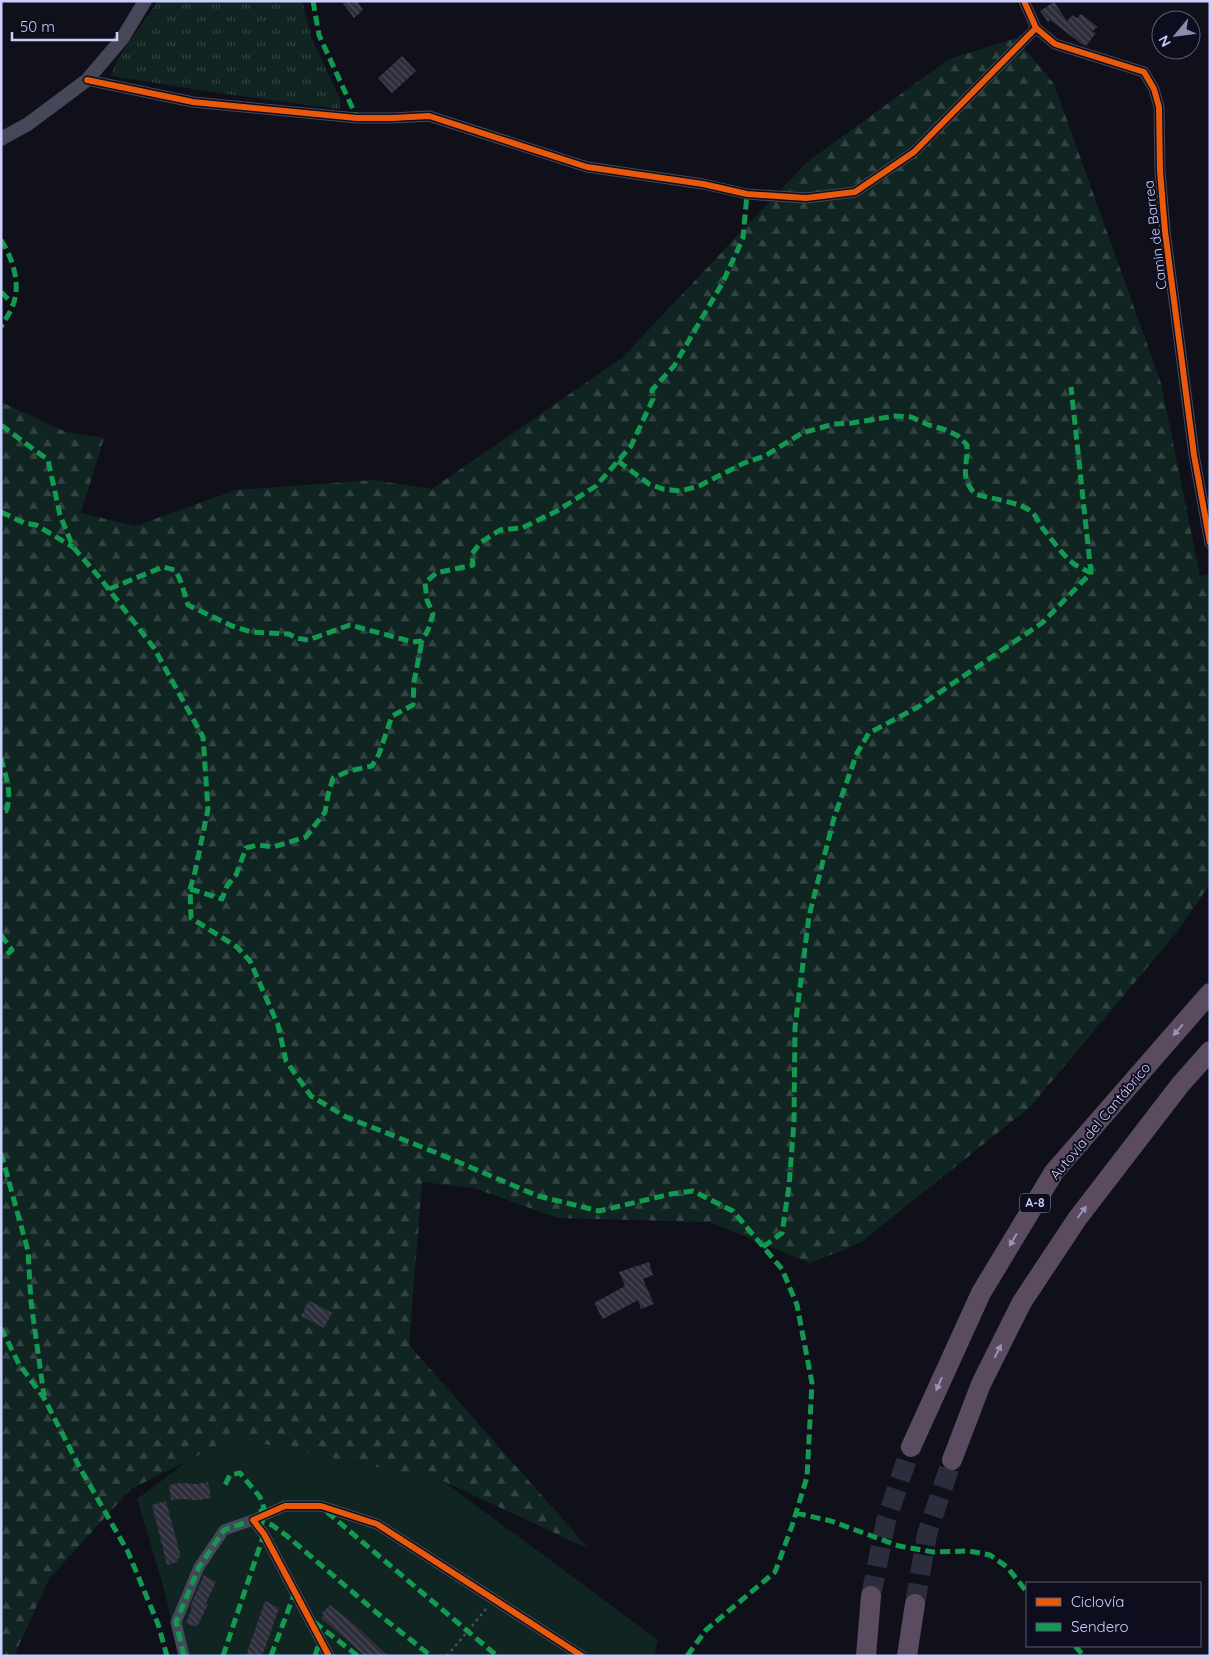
<svg xmlns="http://www.w3.org/2000/svg" width="1211" height="1657" font-family="Quicksand,sans-serif">
<style>
.grass{fill:url(#grass-tufts)}
.forest{fill:url(#forest-firs)}
.park{fill:#102421}
.building{fill:url(#building-back-hatch)}
.lines{fill:none;stroke-linecap:round;stroke-linejoin:round}
.motorway-tunnel{stroke:#2c2d3c;stroke-width:20;stroke-dasharray:20 10;stroke-linecap:butt}
.path{stroke:#46565d;stroke-width:2.5;stroke-dasharray:2.5 4;stroke-linecap:butt}
.minor{stroke:#46485a;stroke-width:11}
.tertiary{stroke:#46485a;stroke-width:14}
.motorway{stroke:#5b4b61;stroke-width:20}
.quiet{stroke:#139951;stroke-width:5;stroke-dasharray:10 5;stroke-linecap:butt}
.cycleway-casing{stroke:#0d0d1d;stroke-width:9}
.cycleway{stroke:#e8590c;stroke-width:6}
.oneway{fill:#9994b7}
.labels{text-anchor:middle;stroke-width:4;stroke-linejoin:round;paint-order:stroke}
.shield{fill:#0d0d1d;stroke:#9295ba;stroke-width:1}
.shield-label{font-size:12px;font-weight:bold;fill:#cbcffd}
.street-label{font-size:14px;fill:#cbcffd;stroke:#0d0d1d}
</style>
<defs>
<pattern id="grass-tufts" width="24" height="20" patternUnits="userSpaceOnUse" patternTransform="scale(1.25)"><rect width="24" height="20" fill="#102421"/><path d="M3 7l-1-3M5 7V3M7 7l1-3M15 17l-1-3M17 17v-4M19 17l1-3" fill="none" stroke="#314342"/></pattern>
<pattern id="forest-firs" width="22" height="20" patternUnits="userSpaceOnUse" patternTransform="scale(1.25)"><rect width="22" height="20" fill="#102421"/><path d="M5 1l3.5 6h-7zM16 11l3.5 6h-7z" fill="#314342"/></pattern>
<pattern id="building-back-hatch" width="6" height="6" patternUnits="userSpaceOnUse" patternTransform="scale(1.25)"><rect width="6" height="6" fill="#2e2e3c"/><path d="M-1 5l2 2M0 0l6 6M5-1l2 2" fill="none" stroke="#4b4b59"/></pattern>
</defs>
<rect width="100%" height="100%" fill="#10101a"/>
<path class="grass" d="M158,1H302L312,39L341,101L339,109L219,93L111,76L118,58Z"/>
<path class="forest" d="M1016,38L1054,84L1161,383L1200,576L1210,574V884L1177,932L1030,1107L860,1243L810,1263L710,1222L558,1218L474,1188L422,1182L409,1345L589,1549L443,1481L234,1438L131,1489L49,1579L14,1656H1V402L66,432L104,438L81,513L135,526L236,490L373,480L432,489L622,358L806,163L949,59Z"/>
<path class="park" d="M234,1438L443,1481L658,1640L654,1656H180L163,1586L137,1499L189,1460Z"/>
<path class="building" d="M341,1H357L363,10L354,18Z
M1054,2L1067,21L1072,15L1077,18L1081,14L1098,27L1092,31L1096,33L1086,46L1083,45L1050,20L1048,22L1040,11Z
M402,56L416,71L392,93L378,78Z
M649,1262L653,1275L643,1279L654,1304L641,1309L638,1300L603,1319L594,1303L625,1286L619,1272Z
M310,1301L332,1313L324,1328L301,1316Z
M208,1482L211,1498L198,1500L180,1499L171,1500L169,1485L180,1483L197,1484Z
M166,1501L181,1557L177,1559L178,1562L167,1565L152,1505Z
M204,1575L216,1582L206,1603L208,1604L197,1627L186,1623L192,1608L190,1607Z
M265,1601L279,1608L262,1656H246Z
M330,1605L355,1625L388,1656H365L341,1635L321,1618L324,1615L322,1613Z"/>
<g class="lines">
<path class="motorway-tunnel" d="M871,1596L886,1521L911,1447
M915,1604L927,1534L952,1460"/>
<path class="path" d="M447,1656L486,1609"/>
<path class="minor" d="M1024,1L1036,28L1055,44L1144,72L1154,89L1159,107L1160,171L1165,231L1194,455L1210,543
M87,80L193,102L357,118H392L429,116L587,167L703,184L747,194L806,198L855,192L914,152L1036,28
M184,1656L176,1622L199,1567L224,1530L253,1520
M329,1656L264,1534L253,1520L285,1506H321L377,1524L582,1656"/>
<path class="tertiary" d="M1,139L28,124L87,80L122,39L145,1"/>
<path class="motorway" d="M911,1447L981,1293L1054,1172L1210,993
M952,1460L981,1384L1022,1302L1077,1219L1180,1085L1210,1051
M866,1656L871,1596
M907,1656L915,1604"/>
<path class="quiet" d="M313,1L319,35L357,118
M1,240C13,259 21,284 13,305C10,313 5,320 1,327
M1,292L13,304
M1,425L48,460L60,515L73,547L100,578L154,648L203,737L208,809L195,872L190,889L191,918L237,947L250,961L278,1025L286,1061L311,1096L346,1117L437,1153L538,1196L599,1211L671,1194L693,1191L733,1211L782,1269L797,1305L812,1383L807,1477L792,1526L775,1572L706,1630L687,1656
M618,461L649,484L663,489L680,491L699,486L744,463L765,456L802,433L834,424L852,423L895,416L911,417L929,425L946,430L958,436L967,445C968,467 959,476 975,494C990,499 1022,502 1033,513C1036,516 1038,522 1041,526C1049,536 1064,557 1074,564C1079,567 1085,570 1091,573
M1,512L24,523L36,525L73,547
M109,589L163,567L175,570C182,581 184,593 188,605L232,626L251,632L289,634L296,638L308,640L350,625L413,642L422,641L428,630L433,614L427,600L425,583L436,573L473,565L472,554L480,543L500,530L522,528L557,511L596,486L631,446L653,399L652,390L674,366L723,282L743,238L747,194
M1,758C5,775 13,794 6,811H1
M190,889L222,899L227,886L236,875L246,848L258,845L273,847L306,837L325,812L328,795L333,778L349,771L372,766L379,754L392,716L413,705L414,682L422,641
M1,935L12,950L6,955H1
M1,1153L28,1251L31,1302L44,1396
M763,1247L782,1233L789,1186L794,1121L795,1027L809,916L834,818L857,753L869,733L918,707L1042,623L1091,573L1071,387
M1,1328L19,1364L44,1398L80,1468L128,1552L158,1624L167,1656
M327,1512L497,1656
M796,1513L831,1521L899,1546L933,1552L969,1551L990,1555L1007,1567L1027,1592
M255,1520L272,1525L287,1536L377,1613L431,1656
M314,1622L358,1656
M1075,1646L1084,1656
M184,1656L176,1622L199,1567L224,1530L253,1520L264,1508L260,1497L240,1473L230,1475L223,1489
M223,1656L264,1534
M271,1656L295,1592
M315,1656L320,1640"/>
<defs>
<path id="cycleway" d="M1024,1L1036,28L1055,44L1144,72L1154,89L1159,107L1160,171L1165,231L1194,455L1210,543
M87,80L193,102L357,118H392L429,116L587,167L703,184L747,194L806,198L855,192L914,152L1036,28
M329,1656L264,1534L253,1520L285,1506H321L377,1524L582,1656"/>
</defs>
<use href="#cycleway" class="cycleway-casing"/>
<use href="#cycleway" class="cycleway"/>
</g>
<defs><path id="oneway-solid" d="M-6-.8H1V-3.2L6.5 0L1 3.2V.8H-6Z" transform="scale(1.25)"/></defs>
<g class="oneway">
<use href="#oneway-solid" transform="translate(1178 1030) rotate(131)"/>
<use href="#oneway-solid" transform="translate(1082 1212) rotate(-53)"/>
<use href="#oneway-solid" transform="translate(1013 1240) rotate(121)"/>
<use href="#oneway-solid" transform="translate(998 1351) rotate(-63)"/>
<use href="#oneway-solid" transform="translate(939 1384) rotate(114)"/>
</g>
<g class="labels">
<rect class="shield" x="1020" y="1193.5" width="30" height="19" rx="4"/>
<g class="shield-label">
<text x="1035" y="1207">A-8</text>
</g>
<g class="street-label">
<text transform="translate(1155 235) rotate(-97)" y="5">Camin de Barrea</text>
<text transform="translate(1100 1121) rotate(-50)" y="5">Autovía del Cantábrico</text>
</g>
</g>
<rect width="1211" height="1657" fill="none" stroke="#cbcffd" stroke-width="5"/>
<rect x="1026" y="1582" width="175" height="65" fill="#0d0d1d" stroke="#595b77"/>
<rect x="1036" y="1598" width="25" height="8" fill="#e8590c" stroke="#595b77"/>
<text x="1071" y="1607" font-size="15" fill="#cbcffd">Ciclovía</text>
<rect x="1036" y="1623" width="25" height="8" fill="#139951" stroke="#595b77"/>
<text x="1071" y="1632" font-size="15" fill="#cbcffd">Sendero</text>
<g transform="translate(1176 35) rotate(241)"><circle r="24" fill="#0d0d1d" stroke="#595b77"/>
<path d="M0-4L9 19L0 12L-9 19Z" fill="#8a8cae"/>
<text y="-8" font-size="14" font-weight="bold" text-anchor="middle" fill="#cbcffd">N</text>
</g>
<path d="M12 32v8h105v-8" fill="none" stroke="#cbcffd" stroke-width="2.5"/>
<text x="20" y="32" font-size="15" fill="#cbcffd" stroke="#0d0d1d" stroke-width="4" paint-order="stroke">50 m</text>
</svg>
